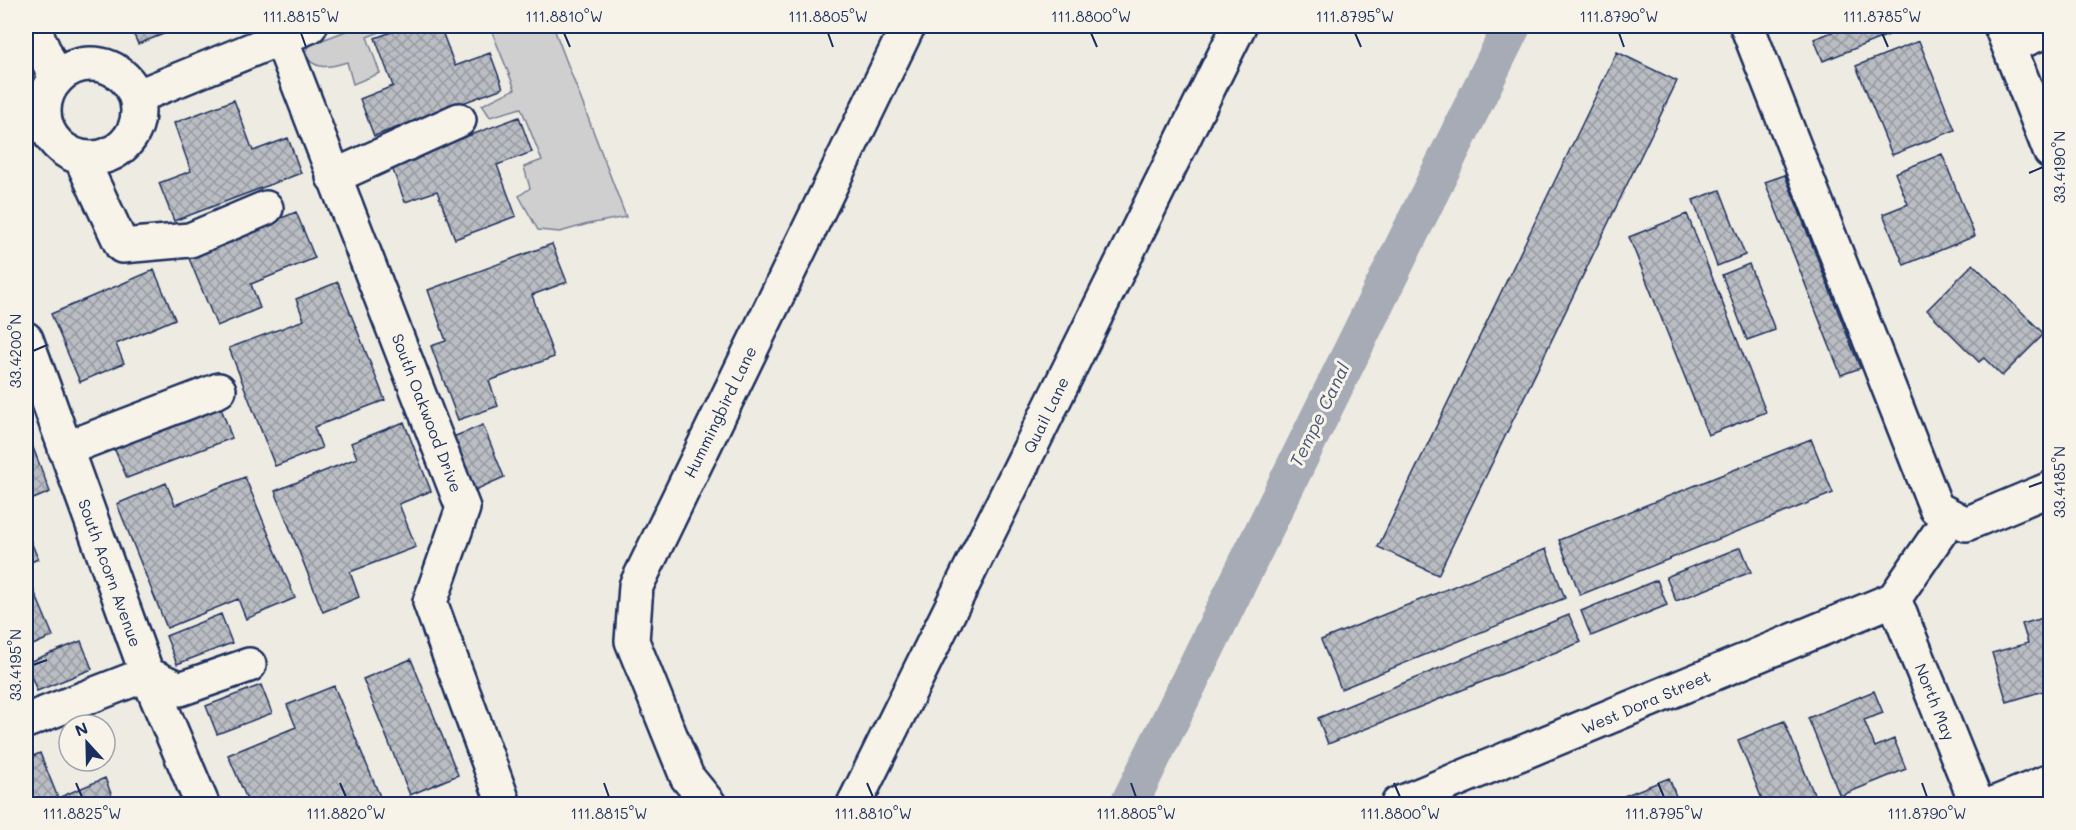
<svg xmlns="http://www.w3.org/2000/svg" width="2076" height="830" font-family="Mali,sans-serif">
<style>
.green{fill:#cfcfcf;stroke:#757f96;stroke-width:1.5}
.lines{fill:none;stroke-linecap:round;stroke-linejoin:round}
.canal{stroke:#a6abb5;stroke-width:38}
.building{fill:url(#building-cross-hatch);stroke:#1b2f5e;stroke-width:1.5}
.minor-casing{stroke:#1b2f5e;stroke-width:38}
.minor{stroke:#f7f3e8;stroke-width:33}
.ticks{fill:none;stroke:#1b2f5e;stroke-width:2}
.labels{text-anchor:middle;stroke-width:6;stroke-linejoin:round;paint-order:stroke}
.street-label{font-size:16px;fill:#1b2f5e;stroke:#f7f3e8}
.water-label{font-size:18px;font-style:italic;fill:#455478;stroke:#f7f3e8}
.neatline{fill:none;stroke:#1b2f5e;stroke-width:2}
.ticks-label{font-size:15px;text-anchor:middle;fill:#1b2f5e}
</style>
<defs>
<pattern id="building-cross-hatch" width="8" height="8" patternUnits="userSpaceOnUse" patternTransform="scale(1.5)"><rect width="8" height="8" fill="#babdc2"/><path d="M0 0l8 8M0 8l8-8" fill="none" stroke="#969aa1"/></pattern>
</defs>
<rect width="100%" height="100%" fill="#eeebe2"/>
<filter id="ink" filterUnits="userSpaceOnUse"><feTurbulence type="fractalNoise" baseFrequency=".0167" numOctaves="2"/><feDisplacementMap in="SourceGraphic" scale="12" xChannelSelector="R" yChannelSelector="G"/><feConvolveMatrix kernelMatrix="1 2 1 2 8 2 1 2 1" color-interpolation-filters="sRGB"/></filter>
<g filter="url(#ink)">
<path class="green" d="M359,26H395L367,37L380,73L353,84L347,62C328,68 315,71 303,53L312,44Z
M458,26H553L626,217L588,224L560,232L538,230L519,196L530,188L524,167L542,160L521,108L490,117L482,105L515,89L490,27Z"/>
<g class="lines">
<path class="canal" d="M1129,804L1512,26"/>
</g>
<path class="building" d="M130,26H184L138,44Z
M408,26H440L455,66L490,53L503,88L374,136L360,99L393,86L375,38Z
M1830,26H1911L1823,61L1814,39L1832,32Z
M1919,41L1955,130L1892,155L1856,66Z
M1617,52L1677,81L1438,575L1378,547Z
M234,100L253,151L288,138L301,173L174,221L159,183L191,171L174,123Z
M519,117L532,152L497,165L516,216L455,239L437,191L405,202L391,165Z
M1942,154L1975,236L1904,265L1883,214L1908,204L1895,173Z
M1785,175L1860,368L1841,375L1765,182Z
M1720,190L1745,255L1717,266L1693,200Z
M296,212L315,258L251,284L260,308L217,326L188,256Z
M1687,214L1766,412L1708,435L1629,237Z
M552,244L567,282L532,295L554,357L489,381L498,406L458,420L431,346L446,341L428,290Z
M1749,264L1775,330L1747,340L1722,275Z
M1973,264L2044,334L2002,376L1984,358L1979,362L1927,310Z
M154,270L175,319L116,344L124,363L80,382L51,314Z
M338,282L385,400L314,427L322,448L275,466L229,348L304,320L296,299Z
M221,408L232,438L127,478L114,448Z
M404,422L431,491L399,504L416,547L350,572L359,597L323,612L275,491L357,458L351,443Z
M483,425L504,477L475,490L453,437Z
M29,437L50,492L26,502V438Z
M1811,439L1833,493L1580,595L1559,540Z
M245,477L295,598L246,619L238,599L167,628L117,504L166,483L175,505Z
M26,529L38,559L26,564Z
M1741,547L1751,572L1676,601L1666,577Z
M1546,549L1565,598L1341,689L1321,640Z
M26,572L53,636L26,648Z
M1657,580L1667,605L1591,636L1581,611Z
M221,614L232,643L177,664L166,636Z
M1569,615L1581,642L1328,744L1318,718Z
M2050,616V689L2007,702L1992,653L2028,643L2022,624Z
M81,641L92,669L37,691L26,663Z
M411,659L458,775L410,795L363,679Z
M261,685L272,713L217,734L206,706Z
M334,686L381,799L367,804H249L228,755L296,727L287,705Z
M1874,691L1883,713L1864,720L1875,747L1894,739L1906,769L1840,796L1808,718Z
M1784,721L1818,804H1764L1738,740Z
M40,753L58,798L105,778L115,804H26V759Z
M1669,778L1679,804H1604Z"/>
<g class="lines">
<defs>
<path id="minor" d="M33,26L56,79
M276,26L463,508L430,602L504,804
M1747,26L1936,508L1966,524L2050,489
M2001,26L2050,151
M2010,46L2050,29
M44 111a47 47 0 1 1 94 0a47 47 0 1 1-94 0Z
M136,97L310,26
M81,158L122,246L190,240L266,208
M333,177L459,120
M26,339L147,674L202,804
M65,449L219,390
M1894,599L1977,804
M1894,599L1951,516
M26,721L147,674L180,689L249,665
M709,804L687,777L632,641L636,586L908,26
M854,804L1239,26
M1398,804L1894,599
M1993,804L2050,781"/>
</defs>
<use href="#minor" class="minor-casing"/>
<use href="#minor" class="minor"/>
</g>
</g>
<path class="ticks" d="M301,33L306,47M564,33L570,47M828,33L833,47M1091,33L1097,47M1355,33L1361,47M1619,33L1624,47M1882,33L1888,47M2029,173L2043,167M33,351L47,345M2029,487L2043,482M33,665L47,660M76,783L82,797M340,783L346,797M604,783L609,797M867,783L873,797M1131,783L1136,797M1394,783L1400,797M1658,783L1664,797M1922,783L1927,797"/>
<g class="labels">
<g class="street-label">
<text transform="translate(720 412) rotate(-64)" y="6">Hummingbird Lane</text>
<text transform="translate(427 413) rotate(69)" y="6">South Oakwood Drive</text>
<text transform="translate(1046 415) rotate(-64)" y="6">Quail Lane</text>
<text transform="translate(110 573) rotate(70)" y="6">South Acorn Avenue</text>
<text transform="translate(1646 702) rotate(-23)" y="6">West Dora Street</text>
<text transform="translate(1935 702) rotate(68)" y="6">North May</text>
</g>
<g class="water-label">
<text transform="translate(1320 415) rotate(-64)" y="6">Tempe Canal</text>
</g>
</g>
<rect width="2076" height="830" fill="none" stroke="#f7f3e8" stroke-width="66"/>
<g transform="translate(87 743) rotate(338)"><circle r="28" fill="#f7f3e8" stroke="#9fa5b1" stroke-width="1.5"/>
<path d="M0-4.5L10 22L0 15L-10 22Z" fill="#1b2f5e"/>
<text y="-9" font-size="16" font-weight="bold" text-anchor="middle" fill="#1b2f5e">N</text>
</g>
<rect x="33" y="33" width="2010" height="764" class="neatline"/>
<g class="ticks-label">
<text x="301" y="22">111.8815°W</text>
<text x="564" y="22">111.8810°W</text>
<text x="828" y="22">111.8805°W</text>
<text x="1091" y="22">111.8800°W</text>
<text x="1355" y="22">111.8795°W</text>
<text x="1619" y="22">111.8790°W</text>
<text x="1882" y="22">111.8785°W</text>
<text transform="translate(2060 167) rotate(-90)" y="5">33.4190°N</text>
<text transform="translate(16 351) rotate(-90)" y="5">33.4200°N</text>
<text transform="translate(2060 482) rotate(-90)" y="5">33.4185°N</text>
<text transform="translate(16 665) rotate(-90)" y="5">33.4195°N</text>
<text x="82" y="819">111.8825°W</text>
<text x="346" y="819">111.8820°W</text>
<text x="609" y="819">111.8815°W</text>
<text x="873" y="819">111.8810°W</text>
<text x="1136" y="819">111.8805°W</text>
<text x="1400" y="819">111.8800°W</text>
<text x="1664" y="819">111.8795°W</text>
<text x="1927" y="819">111.8790°W</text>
</g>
</svg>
